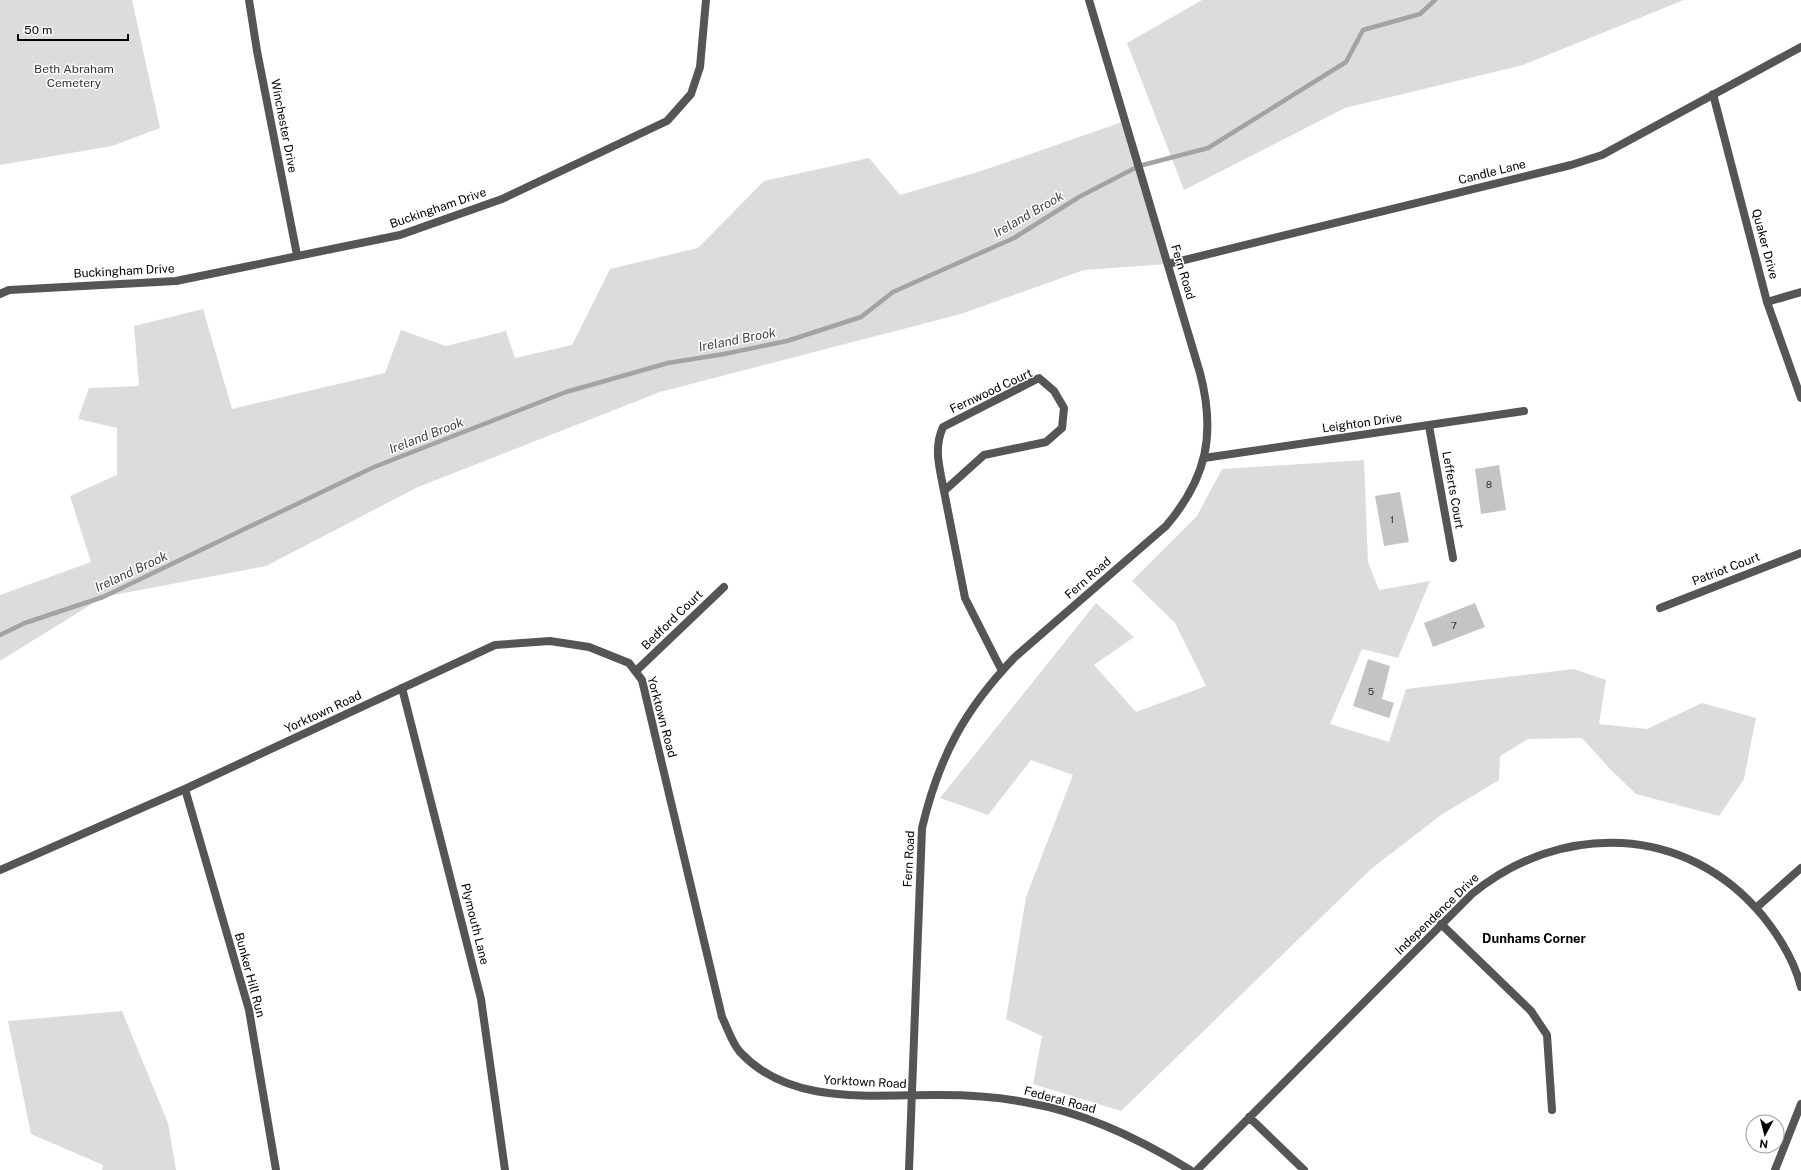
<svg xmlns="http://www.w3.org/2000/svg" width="1801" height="1170" font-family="'Public Sans',sans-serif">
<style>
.green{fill:#dcdcdc}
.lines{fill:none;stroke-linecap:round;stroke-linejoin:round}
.stream{stroke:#a3a3a3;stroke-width:4.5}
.building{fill:#c4c4c4}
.minor{stroke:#555;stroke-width:8}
.tertiary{stroke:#555;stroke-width:8}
.labels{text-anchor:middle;stroke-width:3;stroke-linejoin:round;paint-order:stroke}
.number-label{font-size:10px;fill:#313131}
.park-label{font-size:12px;fill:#333;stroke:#fff}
.street-label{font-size:12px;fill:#000;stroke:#fff}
.water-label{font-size:13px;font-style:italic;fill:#444;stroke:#fff}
.neighbourhood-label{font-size:13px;font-weight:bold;fill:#000;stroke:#fff}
</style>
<rect width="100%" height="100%" fill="#fff"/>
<path class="green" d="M0,0H132L160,128L112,146L0,165Z
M1202,0H1684L1523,65L1345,108L1184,190L1127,43Z
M1125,121L1168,264L1084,270L961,314L660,392L418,487L266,566L103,597L0,661V595L91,562L70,496L117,475V428L78,419L89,388L139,386L134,326L203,309L232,409L385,373L401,330L446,346L506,331L515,358L572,345L610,269L698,248L764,181L869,158L900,195L984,170Z
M1364,460L1368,562L1379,590L1430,581L1398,658L1362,649L1330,724L1389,742L1406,689L1574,669L1606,680L1599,724L1647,729L1702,703L1756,718L1744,779L1719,816L1636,794L1610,769L1582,738L1528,739L1500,756L1499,780L1441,815L1371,869L1121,1111L1033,1084L1042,1036L1006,1019L1026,897L1073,775L1031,760L988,815L940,798L1096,603L1134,637L1094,665L1136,712L1206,686L1175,623L1132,581L1197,516L1222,469Z
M122,1011L168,1123L176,1170H102L103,1165L31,1134L8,1021Z"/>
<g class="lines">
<path class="stream" d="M0,635L25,623L103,597L374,467L566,392L668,363L724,354L787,341L861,317L893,292L1014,238L1079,197L1139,166L1208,148L1346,62L1363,30L1420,14L1435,0"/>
</g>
<path class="building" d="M1499,465L1506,510L1481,514L1475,469Z
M1400,492L1409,542L1384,546L1375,496Z
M1475,603L1485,627L1433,647L1424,623Z
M1368,659L1390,666L1382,699L1394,703L1389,718L1353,706Z"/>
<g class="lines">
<path class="minor" d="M249,0L257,51L297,255
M1713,94L1767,302L1801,398
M1168,264L1571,165L1602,155L1801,47
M0,294L9,290L176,281L400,235L502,199L667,121L691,94L700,67L706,0
M1767,302L1801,292
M1039,378L1054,391L1064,408L1062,428L1046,442L984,455L944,491C940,469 933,449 943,427Z
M1429,426L1453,558
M1204,458L1524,411
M944,491L965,598L1002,671
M1660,608L1801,553
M636,671L724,587
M402,688L481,999L505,1170
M185,789L249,1010L276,1170
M0,870L185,789L495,645L550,641L589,647L629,663L642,680L722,1017C727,1027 732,1043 740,1052C791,1107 874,1094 941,1095C970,1095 1000,1097 1029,1103C1087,1113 1140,1139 1190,1170
M1756,908L1801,868
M1441,924L1531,1011L1547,1035L1552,1110
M1249,1117L1304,1170
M1197,1170L1472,894C1561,821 1686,824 1762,915C1779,936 1794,960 1801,987
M1775,1170L1801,1104"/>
<path class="tertiary" d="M909,1170L922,828C939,757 964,710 1015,657L1166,526C1207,478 1216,434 1200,373L1089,0"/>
</g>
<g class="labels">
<g class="number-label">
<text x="1489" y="488">8</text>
<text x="1392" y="523">1</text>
<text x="1454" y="629">7</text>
<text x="1371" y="695">5</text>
</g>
<g class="park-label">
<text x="74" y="73">Beth Abraham<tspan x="74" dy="14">Cemetery</tspan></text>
</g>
<g class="street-label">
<text transform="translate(284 126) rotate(79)" y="4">Winchester Drive</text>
<text transform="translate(1492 172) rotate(-14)" y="4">Candle Lane</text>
<text transform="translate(438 208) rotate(-19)" y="4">Buckingham Drive</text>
<text transform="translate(1765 244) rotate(75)" y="4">Quaker Drive</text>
<text transform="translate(124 271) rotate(-3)" y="4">Buckingham Drive</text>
<text transform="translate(1183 272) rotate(73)" y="4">Fern Road</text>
<text transform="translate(991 391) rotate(-25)" y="4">Fernwood Court</text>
<text transform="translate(1362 423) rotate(-8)" y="4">Leighton Drive</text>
<text transform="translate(1453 490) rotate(80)" y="4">Lefferts Court</text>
<text transform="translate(1726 569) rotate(-21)" y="4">Patriot Court</text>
<text transform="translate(1088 578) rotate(-41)" y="4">Fern Road</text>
<text transform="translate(672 620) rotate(-44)" y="4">Bedford Court</text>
<text transform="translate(323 712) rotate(-25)" y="4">Yorktown Road</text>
<text transform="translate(662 717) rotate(75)" y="4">Yorktown Road</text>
<text transform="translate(909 859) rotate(-87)" y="4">Fern Road</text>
<text transform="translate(1437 914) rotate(-44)" y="4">Independence Drive</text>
<text transform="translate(475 924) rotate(76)" y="4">Plymouth Lane</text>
<text transform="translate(250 975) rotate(75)" y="4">Bunker Hill Run</text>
<text transform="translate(865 1082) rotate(3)" y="4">Yorktown Road</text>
<text transform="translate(1060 1100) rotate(15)" y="4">Federal Road</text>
</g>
<g class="water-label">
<text transform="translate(1028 214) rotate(-30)" y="5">Ireland Brook</text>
<text transform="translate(737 339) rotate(-11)" y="5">Ireland Brook</text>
<text transform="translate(426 435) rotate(-21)" y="5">Ireland Brook</text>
<text transform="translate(131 571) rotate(-25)" y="5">Ireland Brook</text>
</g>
<g class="neighbourhood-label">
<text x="1534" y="943">Dunhams Corner</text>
</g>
</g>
<g transform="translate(1765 1134) rotate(187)"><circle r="19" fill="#ffffff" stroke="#999999"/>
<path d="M0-3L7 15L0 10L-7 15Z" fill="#000000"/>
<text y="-6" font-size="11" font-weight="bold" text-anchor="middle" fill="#000000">N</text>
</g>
<path d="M18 34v6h110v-6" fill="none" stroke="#000000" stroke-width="2"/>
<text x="24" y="34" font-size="12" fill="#000000" stroke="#ffffff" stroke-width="3" paint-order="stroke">50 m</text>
</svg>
